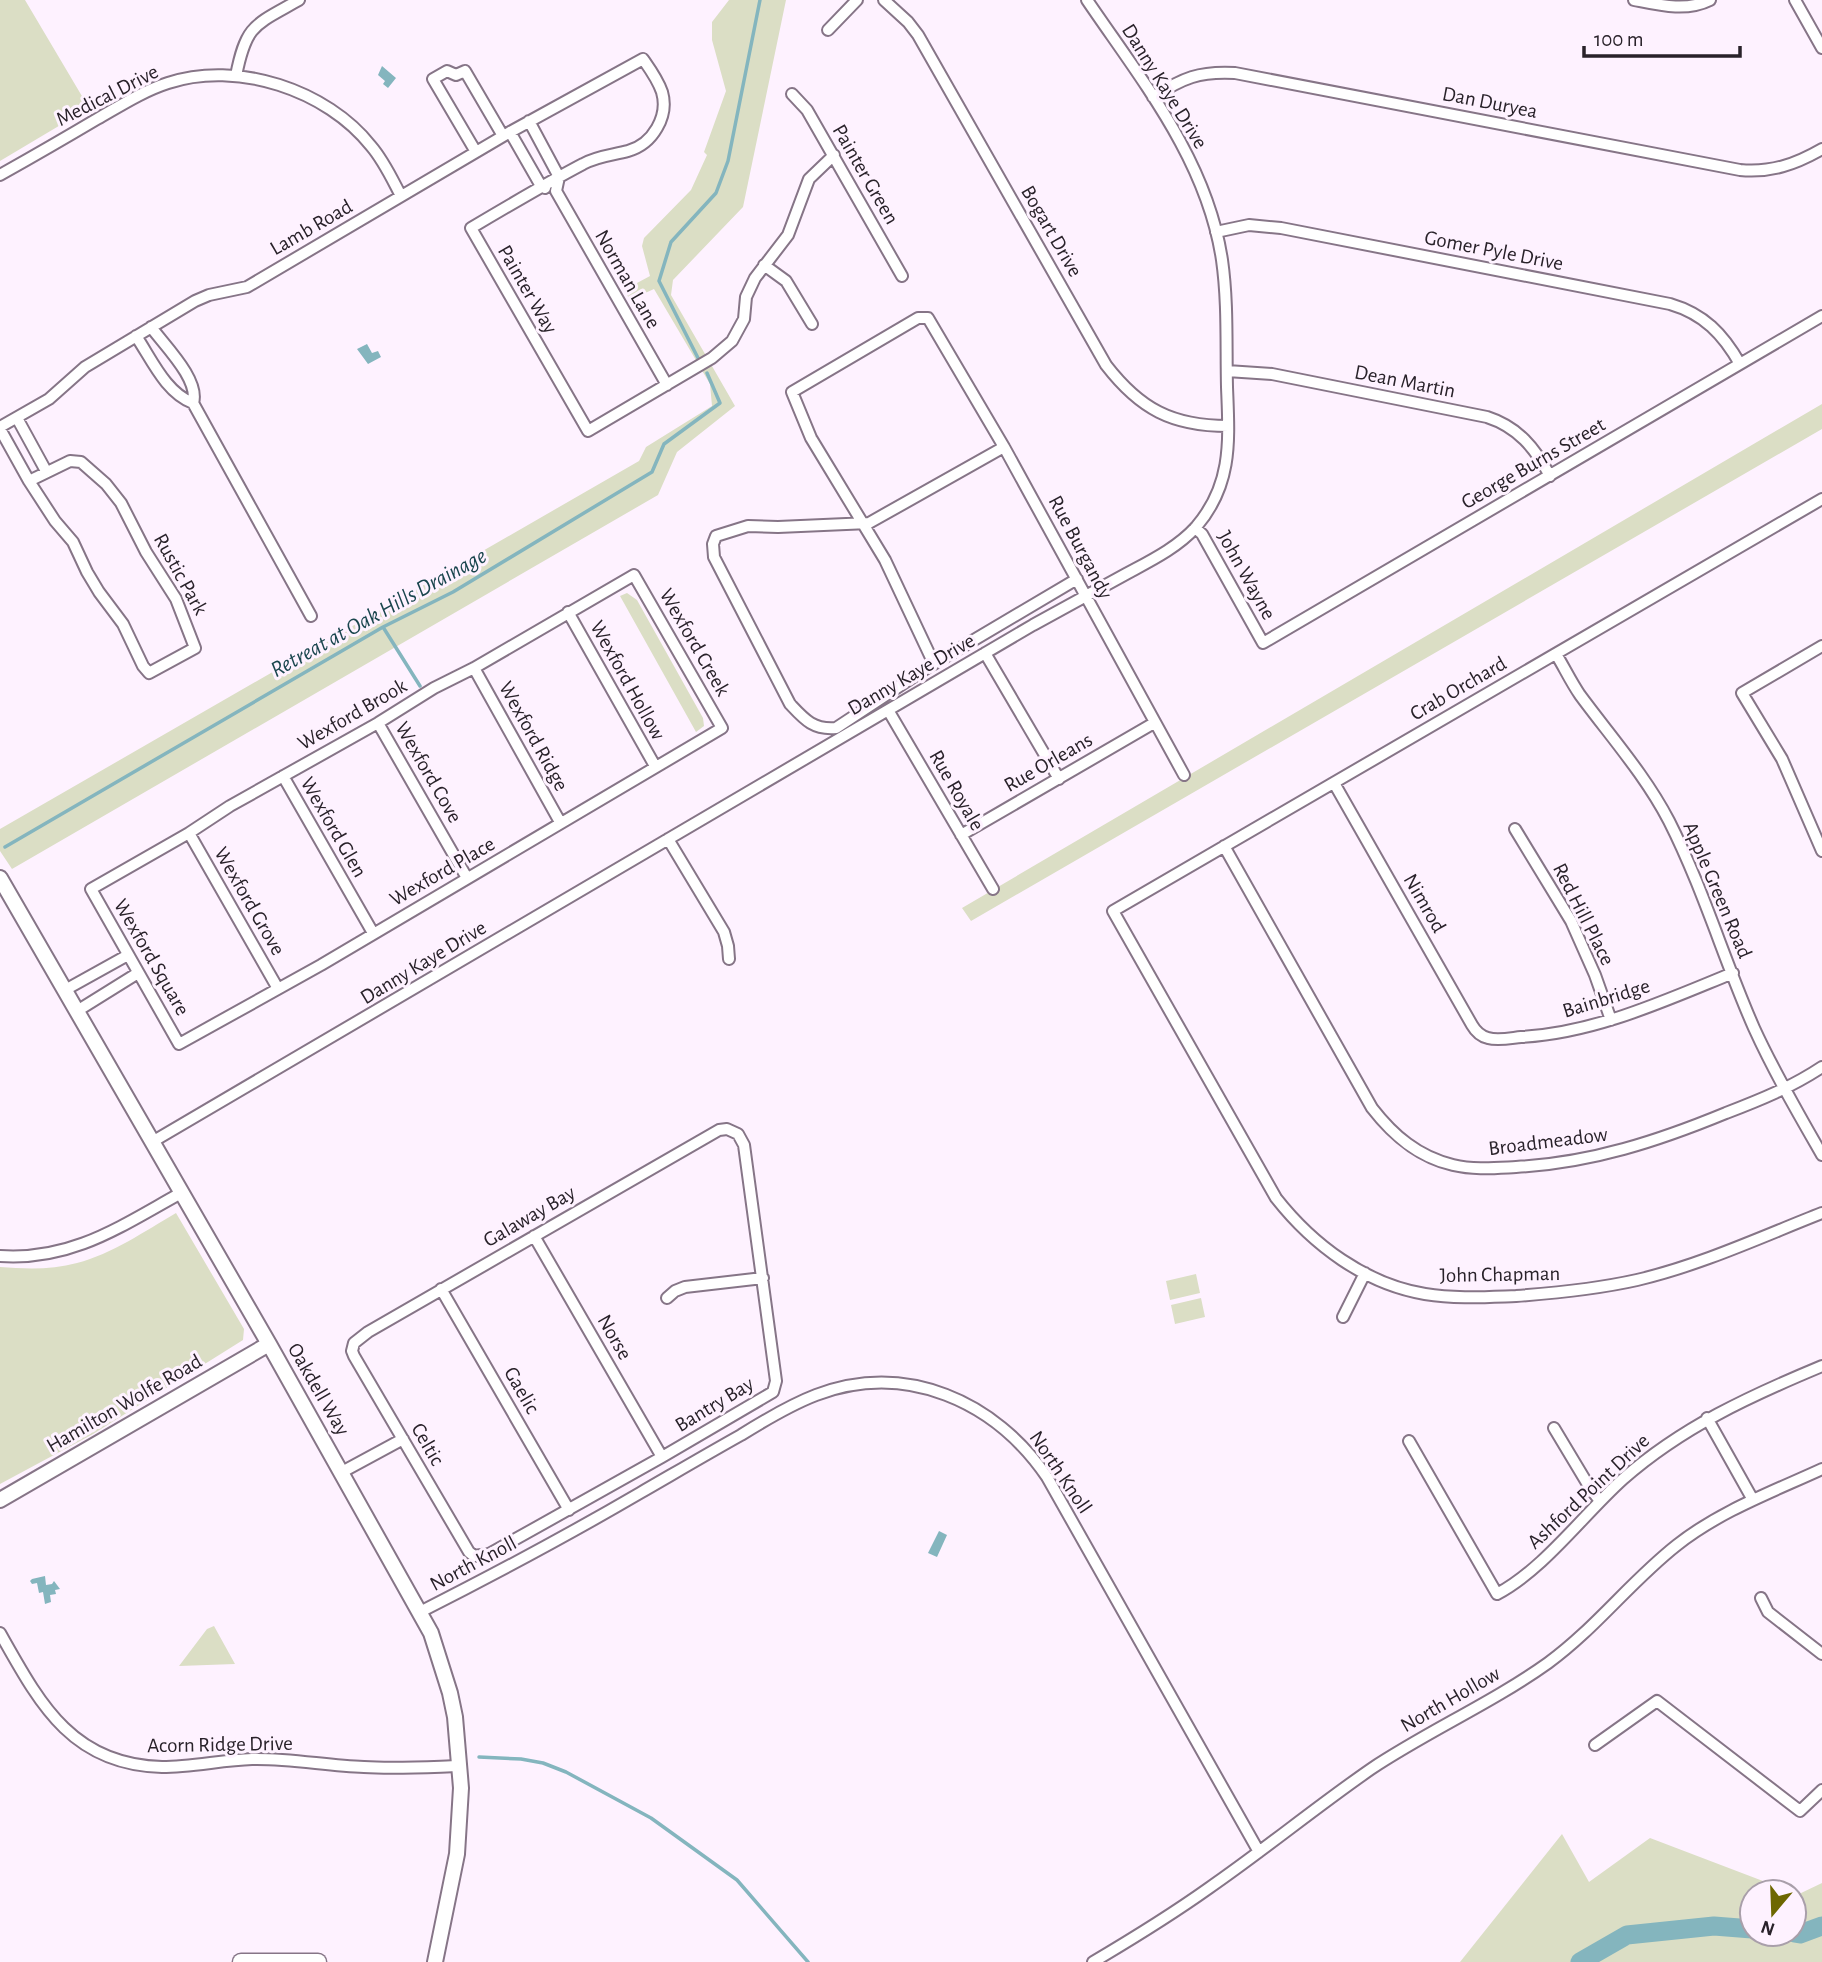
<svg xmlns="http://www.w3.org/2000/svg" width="1822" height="1962" font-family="'Alegreya Sans',sans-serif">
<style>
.green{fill:#dbdec5}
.water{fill:#84b5be}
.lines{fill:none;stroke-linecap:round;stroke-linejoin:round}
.stream{stroke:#84b5be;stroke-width:3.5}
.river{stroke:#84b5be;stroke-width:19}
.minor-casing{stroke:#867587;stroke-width:14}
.tertiary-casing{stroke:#867587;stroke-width:18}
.secondary-casing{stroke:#867587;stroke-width:19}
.minor{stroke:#fff;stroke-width:10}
.tertiary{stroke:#fff;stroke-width:14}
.secondary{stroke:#fff;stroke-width:16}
.labels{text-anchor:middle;stroke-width:6;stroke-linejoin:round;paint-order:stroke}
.street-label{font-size:21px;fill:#29222a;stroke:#fef2ff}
.water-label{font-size:23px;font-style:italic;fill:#19454d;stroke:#fef2ff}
</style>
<rect width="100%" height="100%" fill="#fef2ff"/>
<path class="green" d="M0,0H25L89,108L0,161Z
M729,0H786L743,207L673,280L671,295L735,406L677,452L658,495L12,869L0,851V829L639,461L646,447L712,406L710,384L654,289L630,300L624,290L650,276L642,246L644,238L691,190L707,155L704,152L726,91L712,40V22Z
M1822,404V429L971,921L962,908Z
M627,593L637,600L703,718L704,726L696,732L620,596Z
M176,1213L244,1329L243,1340L93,1434L0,1484V1267C26,1269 52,1270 77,1263C112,1254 145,1231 176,1213Z
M1196,1274L1200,1293L1170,1300L1166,1281Z
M1201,1298L1205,1317L1175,1324L1171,1305Z
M214,1626L235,1664L179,1666L207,1629Z
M1562,1834L1589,1882L1650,1838L1792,1892H1752V1934H1794V1893L1799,1894L1822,1883V1962H1460Z"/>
<path class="water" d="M382,66L396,78L388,88L383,84L385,81L378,75Z
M367,344L372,353L378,351L381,357L368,364L357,349Z
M939,1531L947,1535L937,1557L928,1553Z
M45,1576L46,1585L52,1584L54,1581L60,1589L55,1590L56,1594L50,1595L51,1602L45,1604L43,1592L39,1593L37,1583L32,1584L30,1581L32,1579Z"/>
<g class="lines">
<path class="stream" d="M698,358L659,281L671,242L716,193L728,161L760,0
M383,627L420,686
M5,847L383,627L453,592L652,472L664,444L720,403L707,373
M479,1757L521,1759L543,1763L566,1772L651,1818L737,1880L808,1962"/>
<path class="river" d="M1794,1933L1800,1934L1822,1926
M1580,1962L1627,1935L1714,1926L1752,1929"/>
<defs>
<path id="minor" d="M884,0L908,22L918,35L1106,365C1140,409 1172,426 1228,426
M1634,0C1659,5 1686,12 1710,0
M1795,0L1822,48
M828,30L857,0
M236,76C246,24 255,25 299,0
M792,94L807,110L902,276
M1153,97C1183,78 1199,71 1235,73L1740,170C1771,173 1796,164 1822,149
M529,121L559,177L556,191L667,385
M510,132L541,186L545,188
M476,152L433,79L447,71L456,75L465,71L503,136
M0,175C32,157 65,138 97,119C120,106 143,91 168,83C237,60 327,90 371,146C384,161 392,179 401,196
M1216,232L1249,225L1281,228L1670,304C1704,314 1723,334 1740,364
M764,265L786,281L812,324
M136,336C152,360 166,393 193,403C200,380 165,346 151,327
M1227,371L1272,374L1487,417C1518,427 1535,448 1550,476
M193,403L311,616
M17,418L46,471
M0,427L49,399L85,367L195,301L209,295L247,287L510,132L643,59C650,69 658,80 662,92C669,116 653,144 628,151C613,155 597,156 583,164C545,184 508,206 471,228L588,431L712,358L732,341L744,319L746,297L755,278L788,235L809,179L834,155
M0,429L29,481L55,521L73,542L87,572L99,592L123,624L143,666L149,673L195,648L176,599L146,552L121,503L106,484L81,462L70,461L29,481
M1004,447L869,523L778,527L748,526L716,536L713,544L714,557L790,704C804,719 813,730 836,728L930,666L1077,579
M1822,499L1113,911L1276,1198C1313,1245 1365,1284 1425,1294C1455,1299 1486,1297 1516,1296C1556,1293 1597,1289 1637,1280C1701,1265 1761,1237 1822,1213
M1195,528L1202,534L1263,643L1822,316
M634,575L722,728L321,965L179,1044L91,889L189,833L230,806L378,723L434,688L474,668Z
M568,612L655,766
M1822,646L1742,693L1782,759L1822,851
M985,653L1059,779
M1556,654C1564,667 1571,682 1580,695C1611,737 1645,775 1669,821C1703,888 1724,960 1754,1028C1774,1072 1798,1113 1822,1155
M934,664L885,560L811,438L792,392L918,318H928L1004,447L1184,775
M474,668L560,822
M888,710L993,889
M378,723L467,878
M283,776L373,933
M1334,783L1472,1025C1476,1032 1480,1036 1488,1038C1498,1041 1511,1038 1521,1037C1595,1033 1664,1001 1733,973
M1515,829L1571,921L1595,975L1611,1020
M189,833L277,987
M961,835L1154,723
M668,839L724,932L728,946L729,959
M1224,846L1372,1108C1393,1135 1418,1157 1453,1165C1474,1170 1495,1168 1516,1167C1591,1163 1658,1141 1726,1113C1760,1100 1792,1087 1822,1067
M65,990L128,955
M77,1011L138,973
M727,1129L738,1134L744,1145L776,1381L773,1392L662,1457L489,1554L474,1556L469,1552L354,1356L352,1351L354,1343L368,1332L719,1130Z
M152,1142L1033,625C1064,608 1095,591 1126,574C1150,561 1177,548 1196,527C1233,484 1229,440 1227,387C1226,345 1228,302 1222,260C1207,160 1142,81 1087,0
M534,1236L662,1457
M0,1256C72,1261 121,1226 181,1193
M441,1289L569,1510
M667,1298L675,1291L685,1287L763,1278
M1343,1317L1365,1273
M1707,1418L1753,1500
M1554,1428L1590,1488L1600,1501
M1409,1441L1497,1594C1544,1569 1583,1515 1623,1479C1682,1427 1750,1396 1822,1366
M342,1472L403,1439
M1761,1598L1768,1612L1822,1654
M420,1612C495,1574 568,1535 640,1493C673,1474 707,1454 741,1435C765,1420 790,1405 816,1395C906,1361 995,1401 1047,1477L1259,1852
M0,1633C39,1702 71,1765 162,1767C192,1767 222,1760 252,1759C290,1758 327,1766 364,1767C395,1769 428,1767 459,1766
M1595,1745L1657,1701L1800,1811L1822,1790
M1093,1962C1132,1939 1171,1915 1209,1888C1264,1850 1316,1807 1371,1769C1428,1731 1492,1703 1548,1663C1596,1628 1631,1581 1677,1545C1720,1511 1772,1492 1822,1469"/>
<path id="tertiary" d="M0,878L269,1344L431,1633L450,1693L455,1717L461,1788L457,1854L435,1962
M0,1500L269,1344"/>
<path id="secondary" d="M241,1962H318"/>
</defs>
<use href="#minor" class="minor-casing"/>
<use href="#tertiary" class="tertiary-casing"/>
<use href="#secondary" class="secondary-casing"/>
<use href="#minor" class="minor"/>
<use href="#tertiary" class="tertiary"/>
<use href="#secondary" class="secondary"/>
</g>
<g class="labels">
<g class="street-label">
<text transform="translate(1165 86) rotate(58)" y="7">Danny Kaye Drive</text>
<text transform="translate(107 95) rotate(-27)" y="7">Medical Drive</text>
<text transform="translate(1490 102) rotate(11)" y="7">Dan Duryea</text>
<text transform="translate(866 174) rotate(60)" y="7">Painter Green</text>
<text transform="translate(311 227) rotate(-30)" y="7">Lamb Road</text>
<text transform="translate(1052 231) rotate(60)" y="7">Bogart Drive</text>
<text transform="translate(1494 250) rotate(11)" y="7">Gomer Pyle Drive</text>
<text transform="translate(628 279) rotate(60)" y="7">Norman Lane</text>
<text transform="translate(528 289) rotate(60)" y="7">Painter Way</text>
<text transform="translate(1405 381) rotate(11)" y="7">Dean Martin</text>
<text transform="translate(1533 463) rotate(-30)" y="7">George Burns Street</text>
<text transform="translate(1081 547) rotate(62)" y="7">Rue Burgandy</text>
<text transform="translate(181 574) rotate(61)" y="7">Rustic Park</text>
<text transform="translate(1247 575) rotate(61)" y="7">John Wayne</text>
<text transform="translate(695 642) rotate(60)" y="7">Wexford Creek</text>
<text transform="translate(911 674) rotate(-30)" y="7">Danny Kaye Drive</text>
<text transform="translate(628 680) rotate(61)" y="7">Wexford Hollow</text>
<text transform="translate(1458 688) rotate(-30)" y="7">Crab Orchard</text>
<text transform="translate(352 714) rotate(-30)" y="7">Wexford Brook</text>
<text transform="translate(534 736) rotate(61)" y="7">Wexford Ridge</text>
<text transform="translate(1048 762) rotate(-30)" y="7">Rue Orleans</text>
<text transform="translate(429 772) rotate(60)" y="7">Wexford Cove</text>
<text transform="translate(957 790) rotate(60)" y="7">Rue Royale</text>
<text transform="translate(334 827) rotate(60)" y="7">Wexford Glen</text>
<text transform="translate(442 871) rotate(-30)" y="7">Wexford Place</text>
<text transform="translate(1718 890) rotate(67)" y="7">Apple Green Road</text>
<text transform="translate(250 901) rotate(60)" y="7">Wexford Grove</text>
<text transform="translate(1425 903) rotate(60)" y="7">Nimrod</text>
<text transform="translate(1584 914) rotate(63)" y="7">Red Hill Place</text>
<text transform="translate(152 957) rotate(60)" y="7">Wexford Square</text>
<text transform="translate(423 962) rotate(-31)" y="7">Danny Kaye Drive</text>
<text transform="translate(1606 998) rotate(-17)" y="7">Bainbridge</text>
<text transform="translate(1548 1141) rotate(-7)" y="7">Broadmeadow</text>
<text transform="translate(529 1216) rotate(-30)" y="7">Galaway Bay</text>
<text transform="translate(1500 1274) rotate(-1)" y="7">John Chapman</text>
<text transform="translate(615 1337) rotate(60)" y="7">Norse</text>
<text transform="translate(319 1389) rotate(60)" y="7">Oakdell Way</text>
<text transform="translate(522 1390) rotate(60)" y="7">Gaelic</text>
<text transform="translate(124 1403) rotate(-30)" y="7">Hamilton Wolfe Road</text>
<text transform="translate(714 1404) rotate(-31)" y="7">Bantry Bay</text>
<text transform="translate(428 1444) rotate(60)" y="7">Celtic</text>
<text transform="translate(1061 1472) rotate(56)" y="7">North Knoll</text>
<text transform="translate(1588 1491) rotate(-43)" y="7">Ashford Point Drive</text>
<text transform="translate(473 1563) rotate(-28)" y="7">North Knoll</text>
<text transform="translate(1450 1699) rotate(-30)" y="7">North Hollow</text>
<text transform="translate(220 1744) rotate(-1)" y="7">Acorn Ridge Drive</text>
</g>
<g class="water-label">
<text transform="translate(378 612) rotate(-29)" y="8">Retreat at Oak Hills Drainage</text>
</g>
</g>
<g transform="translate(1773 1913) rotate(199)"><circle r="33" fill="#fef2ff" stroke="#a99faa" stroke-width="2"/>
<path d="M0-5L12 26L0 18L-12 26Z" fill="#6d6700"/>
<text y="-10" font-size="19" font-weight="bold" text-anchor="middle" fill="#29222a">N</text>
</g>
<path d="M1584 46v10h156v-10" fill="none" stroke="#29222a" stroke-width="3.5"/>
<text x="1594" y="46" font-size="21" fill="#29222a" stroke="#fef2ff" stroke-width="5" paint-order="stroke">100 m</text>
</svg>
